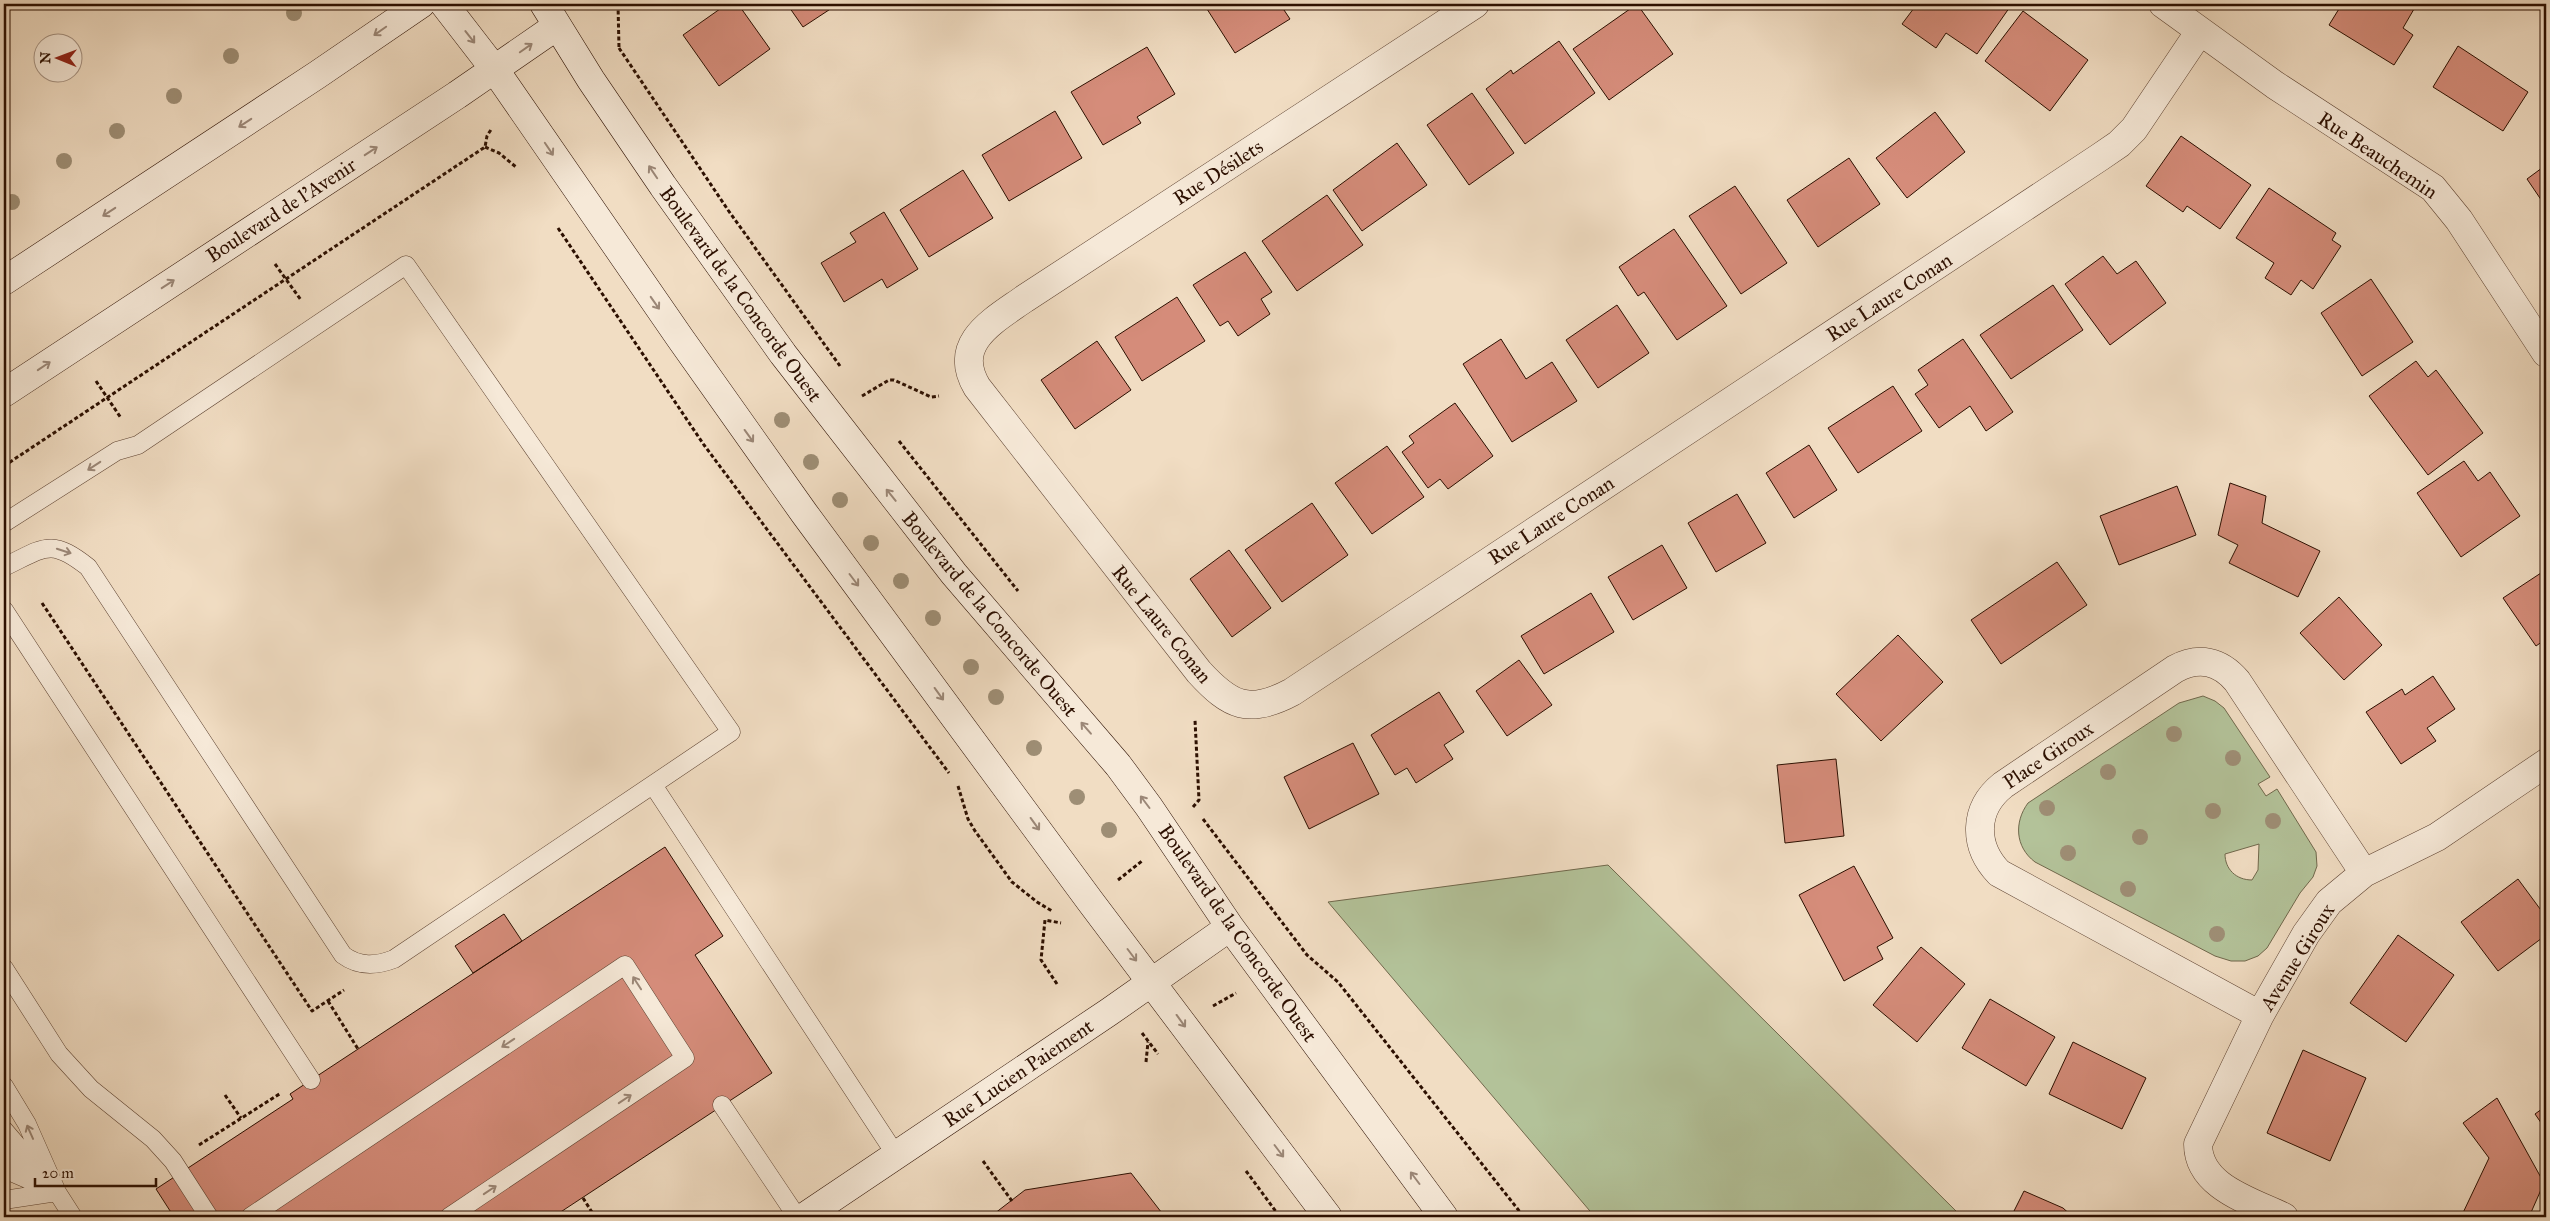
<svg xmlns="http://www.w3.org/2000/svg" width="2550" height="1221" font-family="'IM FELL Great Primer',serif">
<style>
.green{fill:#b3c299;stroke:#70684c;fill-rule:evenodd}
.building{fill:#d58c7a;stroke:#2c0f00}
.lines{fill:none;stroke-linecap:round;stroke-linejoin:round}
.lane-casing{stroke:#5d4231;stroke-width:19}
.street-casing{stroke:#5d4231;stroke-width:29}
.secondary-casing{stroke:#2c0f00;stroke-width:29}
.path{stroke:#2c0f00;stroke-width:3;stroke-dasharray:4 2.5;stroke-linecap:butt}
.lane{stroke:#f6e9d8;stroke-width:18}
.street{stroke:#f6e9d8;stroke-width:28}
.secondary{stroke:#f6e9d8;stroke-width:28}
.tree{fill:#9e8e75}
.oneway{stroke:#9b8777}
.labels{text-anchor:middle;stroke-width:4;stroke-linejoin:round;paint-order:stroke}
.street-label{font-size:20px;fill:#2c0f00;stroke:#f6e9d8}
</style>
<rect width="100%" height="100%" fill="#f1ddc3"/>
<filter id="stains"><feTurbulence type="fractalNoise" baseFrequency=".004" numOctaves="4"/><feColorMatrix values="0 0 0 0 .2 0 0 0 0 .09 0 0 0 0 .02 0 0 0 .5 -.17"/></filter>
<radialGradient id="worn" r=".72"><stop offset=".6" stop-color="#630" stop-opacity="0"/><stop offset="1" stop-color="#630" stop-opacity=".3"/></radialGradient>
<path class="green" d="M2203,696L2215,701L2224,708L2270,777L2258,784L2266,796L2277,789L2316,852L2317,866L2313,877L2300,893L2267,948L2258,956L2245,961H2231L2215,956L2035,862C2015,847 2014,822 2028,803L2179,703ZM2259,844L2258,870L2252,880C2236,880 2225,869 2225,854Z
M1608,865L1962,1217H1595L1328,902Z"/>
<path class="building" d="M727,4H738L770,49L719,86L683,35Z
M787,4H838L803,27Z
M1215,4H1280L1290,19L1235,53L1207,9Z
M1637,4L1673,54L1609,100L1573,49Z
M1917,4H2012L1977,54L1946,33L1936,48L1902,24Z
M2342,4H2407L2414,9L2403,28L2413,35L2394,65L2329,25Z
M2023,11L2088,60L2050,111L1985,61Z
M1559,41L1595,93L1525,144L1486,89L1511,70L1513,74Z
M2458,46L2528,92L2503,131L2433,87Z
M1147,47L1175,94L1137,117L1141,123L1103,145L1071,92Z
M1472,93L1514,153L1469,185L1427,125Z
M1055,111L1082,158L1009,201L982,155Z
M1935,112L1965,152L1907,198L1876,158Z
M2181,136L2251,185L2220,229L2187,206L2183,212L2146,186Z
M1397,143L1427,185L1362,231L1333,190Z
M1849,158L1880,204L1818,247L1787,200Z
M2546,165V207L2527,179Z
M963,170L993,218L929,257L900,210Z
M1735,186L1787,263L1741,294L1689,216Z
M2269,188L2336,233L2332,240L2341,246L2313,289L2301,280L2291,295L2265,278L2274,263L2236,238Z
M1327,195L1363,245L1297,291L1262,241Z
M884,212L918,269L887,288L882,279L844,302L821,263L856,242L850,233Z
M1674,229L1727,306L1677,340L1644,292L1638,296L1619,267Z
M1245,252L1272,292L1261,299L1270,314L1238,336L1228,321L1220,326L1193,285Z
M2103,256L2117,274L2136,261L2166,303L2110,345L2065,284Z
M2371,279L2413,342L2362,376L2321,313Z
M2053,285L2083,330L2011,379L1980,335Z
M1177,297L1205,341L1142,381L1115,337Z
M1617,305L1649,353L1598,388L1566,340Z
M1501,339L1526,379L1552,362L1577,401L1512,442L1463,364Z
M1963,339L2013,412L1986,431L1970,406L1939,428L1915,394L1928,385L1918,370Z
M1097,341L1131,390L1075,429L1041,380Z
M2416,361L2428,377L2436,370L2483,433L2428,475L2369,396Z
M1893,386L1922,431L1858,473L1828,428Z
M1455,403L1493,456L1448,489L1440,479L1428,488L1402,452L1414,443L1409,436Z
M1809,445L1837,490L1794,518L1766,473Z
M1387,446L1424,497L1372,534L1335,483Z
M2464,461L2478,481L2490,472L2520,516L2461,557L2417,493Z
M2230,483L2266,496L2262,523L2320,551L2298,597L2229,563L2238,545L2218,535Z
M2177,486L2196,535L2119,565L2100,516Z
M1737,494L1766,543L1716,572L1688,523Z
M1312,503L1348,555L1282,602L1245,550Z
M1662,545L1687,588L1633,620L1608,577Z
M1229,550L1271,608L1232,637L1190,579Z
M2057,562L2087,605L2001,664L1971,620Z
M2544,571L2546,575V639L2536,646L2503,598Z
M1591,593L1614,632L1544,674L1521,636Z
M2339,597L2382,645L2344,680L2300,633Z
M1898,635L1943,682L1881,741L1836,694Z
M1519,660L1552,705L1507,736L1476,691Z
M2433,676L2455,709L2427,728L2436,741L2401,764L2366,712L2402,689L2405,695Z
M1439,692L1464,732L1444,745L1453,759L1416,783L1407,768L1395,775L1371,735Z
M1353,743L1379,794L1309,829L1284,777Z
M1836,759L1844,836L1785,843L1777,765Z
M665,847L723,936L695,955L772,1073L553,1217H174L156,1189L293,1099L290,1094L311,1080Z
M1854,866L1893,938L1877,947L1883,959L1844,981L1799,895Z
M2518,879L2546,917V935L2498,971L2461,922Z
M504,914L522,941L473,973L455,946Z
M2398,935L2454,975L2406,1042L2350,1003Z
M1921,947L1965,984L1917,1042L1873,1005Z
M1990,999L2055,1037L2026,1086L1962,1048Z
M2073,1042L2146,1078L2122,1129L2049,1094Z
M2303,1050L2366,1078L2330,1161L2267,1133Z
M2497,1098L2544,1183L2529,1217H2461L2489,1158L2463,1123Z
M2546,1106V1130L2535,1114Z
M1131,1173L1165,1217H990L1025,1190Z
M2024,1191L2063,1208L2073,1217H2011Z"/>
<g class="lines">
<defs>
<path id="lane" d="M4,523L117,451L138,445L406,265L731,732L394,959C376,966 359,967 343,955L88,567C50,537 44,548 4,567
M4,610L311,1080
M653,785L896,1155
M4,968L59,1054L91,1089L153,1139L173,1161L209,1217
M4,1086L27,1124L57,1192
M722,1105L797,1217
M4,1130L57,1192L73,1217
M4,1151L27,1169
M4,1169L34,1182
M4,1200L57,1192
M250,1217L625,965L685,1058L449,1217"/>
<path id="street" d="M1475,4L1024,299C993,321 951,343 977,387L1199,672C1230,706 1249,715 1292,692L2100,157L2119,144L2134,129L2200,31
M2163,4L2275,85L2433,188L2459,220L2546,353
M2260,1015L1999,873C1973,846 1973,809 2003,785L2175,669C2199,656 2220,661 2237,681L2364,873
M2284,1217C2251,1201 2198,1187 2198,1144L2260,1015L2306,934L2329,902L2364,873L2437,837L2546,763"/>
<path id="secondary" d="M444,4L495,70L680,338L804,513L1090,901L1328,1217
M544,4L591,80L663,186L783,354L954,574L1118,765L1149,807L1230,927L1444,1217
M4,281L317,75L421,4
M4,393L457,95L557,26
M804,1217L1109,1012L1230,927"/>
</defs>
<use href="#lane" class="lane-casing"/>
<use href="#street" class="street-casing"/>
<use href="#secondary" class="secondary-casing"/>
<path class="path" d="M618,4L619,48
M619,48L728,210L840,366
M485,147L499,153L516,167
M558,228L704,445L949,773
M275,264L301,300
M96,381L121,418
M862,396L889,380H894L931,397L939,396
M899,441L1018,591
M4,466L485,147L487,136L492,128
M42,603L312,1011L344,990
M958,786L968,819L975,831L1012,882L1037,902L1052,911
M1193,807L1199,800L1195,720
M1203,819L1307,955L1338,982L1524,1217
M1118,880L1142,861
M1057,984L1041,960L1045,920L1061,923
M328,1001L358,1049
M1213,1006L1236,993
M1142,1033L1158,1054
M1146,1062L1148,1042
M225,1095L241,1118
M199,1145L281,1093
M983,1161L1012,1201
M1246,1171L1280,1217
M583,1198L595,1217"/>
<use href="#lane" class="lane"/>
<use href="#street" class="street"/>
<use href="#secondary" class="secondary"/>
</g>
<g class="tree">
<circle cx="294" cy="13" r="8"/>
<circle cx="231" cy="56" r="8"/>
<circle cx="174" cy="96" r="8"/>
<circle cx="117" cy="131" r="8"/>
<circle cx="64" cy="161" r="8"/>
<circle cx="12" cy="202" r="8"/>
<circle cx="782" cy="420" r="8"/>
<circle cx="811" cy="462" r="8"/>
<circle cx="840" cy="500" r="8"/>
<circle cx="871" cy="543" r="8"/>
<circle cx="901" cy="581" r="8"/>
<circle cx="933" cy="618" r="8"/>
<circle cx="971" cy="667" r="8"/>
<circle cx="996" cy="697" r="8"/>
<circle cx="2174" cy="734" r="8"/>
<circle cx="1034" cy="748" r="8"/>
<circle cx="2233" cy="758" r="8"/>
<circle cx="2108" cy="772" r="8"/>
<circle cx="1077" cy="797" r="8"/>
<circle cx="2047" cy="808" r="8"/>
<circle cx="2213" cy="811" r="8"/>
<circle cx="2273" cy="821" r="8"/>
<circle cx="1109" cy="830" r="8"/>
<circle cx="2140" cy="837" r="8"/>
<circle cx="2068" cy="853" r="8"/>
<circle cx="2128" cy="889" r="8"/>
<circle cx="2217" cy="934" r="8"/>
</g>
<defs><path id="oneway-shaft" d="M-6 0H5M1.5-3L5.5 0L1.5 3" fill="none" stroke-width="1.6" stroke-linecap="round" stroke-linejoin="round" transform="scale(1.25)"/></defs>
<g class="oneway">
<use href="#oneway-shaft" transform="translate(380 31) rotate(145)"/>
<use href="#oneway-shaft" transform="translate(470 37) rotate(52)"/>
<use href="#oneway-shaft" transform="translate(526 48) rotate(-35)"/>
<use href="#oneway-shaft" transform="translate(245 123) rotate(147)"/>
<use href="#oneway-shaft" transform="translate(549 149) rotate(56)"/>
<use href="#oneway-shaft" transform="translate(371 151) rotate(-33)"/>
<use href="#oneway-shaft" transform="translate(653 172) rotate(-124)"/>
<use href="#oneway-shaft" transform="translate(109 212) rotate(147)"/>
<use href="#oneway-shaft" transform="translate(168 284) rotate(-33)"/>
<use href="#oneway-shaft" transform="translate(655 303) rotate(55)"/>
<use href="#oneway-shaft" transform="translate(44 366) rotate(-34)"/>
<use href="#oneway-shaft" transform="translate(749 436) rotate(54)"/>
<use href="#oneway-shaft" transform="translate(94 466) rotate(147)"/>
<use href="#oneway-shaft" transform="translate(891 495) rotate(-129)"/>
<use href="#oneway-shaft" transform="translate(64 551) rotate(18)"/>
<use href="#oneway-shaft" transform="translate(854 580) rotate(53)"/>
<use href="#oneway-shaft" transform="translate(939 694) rotate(54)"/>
<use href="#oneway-shaft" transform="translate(1086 728) rotate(-131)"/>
<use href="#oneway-shaft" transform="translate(1145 802) rotate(-127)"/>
<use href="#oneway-shaft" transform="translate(1035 824) rotate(54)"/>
<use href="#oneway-shaft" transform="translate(1132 955) rotate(53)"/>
<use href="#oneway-shaft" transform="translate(637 983) rotate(-123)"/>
<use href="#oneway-shaft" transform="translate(1181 1021) rotate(54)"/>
<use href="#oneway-shaft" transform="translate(508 1043) rotate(146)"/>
<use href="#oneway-shaft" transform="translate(625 1099) rotate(-34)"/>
<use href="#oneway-shaft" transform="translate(30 1132) rotate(-114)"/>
<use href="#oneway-shaft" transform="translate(1279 1151) rotate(53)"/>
<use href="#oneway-shaft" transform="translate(1415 1178) rotate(-127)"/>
<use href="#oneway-shaft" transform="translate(490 1190) rotate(-34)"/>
</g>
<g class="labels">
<g class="street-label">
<text transform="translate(2378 155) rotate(34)" y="7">Rue Beauchemin</text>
<text transform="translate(1218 172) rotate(-33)" y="7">Rue Désilets</text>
<text transform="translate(281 210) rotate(-33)" y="7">Boulevard de l'Avenir</text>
<text transform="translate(741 294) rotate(54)" y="7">Boulevard de la Concorde Ouest</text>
<text transform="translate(1889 297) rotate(-33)" y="7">Rue Laure Conan</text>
<text transform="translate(1551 520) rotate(-33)" y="7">Rue Laure Conan</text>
<text transform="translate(990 614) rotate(50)" y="7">Boulevard de la Concorde Ouest</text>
<text transform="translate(1162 624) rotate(51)" y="7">Rue Laure Conan</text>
<text transform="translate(2048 755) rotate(-34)" y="7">Place Giroux</text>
<text transform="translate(1238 933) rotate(55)" y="7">Boulevard de la Concorde Ouest</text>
<text transform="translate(2297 957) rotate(-58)" y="7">Avenue Giroux</text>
<text transform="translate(1018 1073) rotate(-34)" y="7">Rue Lucien Paiement</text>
</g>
</g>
<rect width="2550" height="1221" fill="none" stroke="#f1ddc3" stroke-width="20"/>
<rect x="5" y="5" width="2540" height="1211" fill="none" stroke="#2c0f00" stroke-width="2.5"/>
<rect x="10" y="10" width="2530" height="1201" fill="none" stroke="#2c0f00"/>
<g transform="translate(58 58) rotate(271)"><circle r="24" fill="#f6e9d8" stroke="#a59282"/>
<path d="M0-4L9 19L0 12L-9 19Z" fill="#8f2418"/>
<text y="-8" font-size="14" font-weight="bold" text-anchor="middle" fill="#2c0f00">N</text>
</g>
<path d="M35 1178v8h121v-8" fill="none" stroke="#2c0f00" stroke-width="2.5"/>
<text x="42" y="1178" font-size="15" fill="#2c0f00" stroke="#f6e9d8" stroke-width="4" paint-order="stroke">20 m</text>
<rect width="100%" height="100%" filter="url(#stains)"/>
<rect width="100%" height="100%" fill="url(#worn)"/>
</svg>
